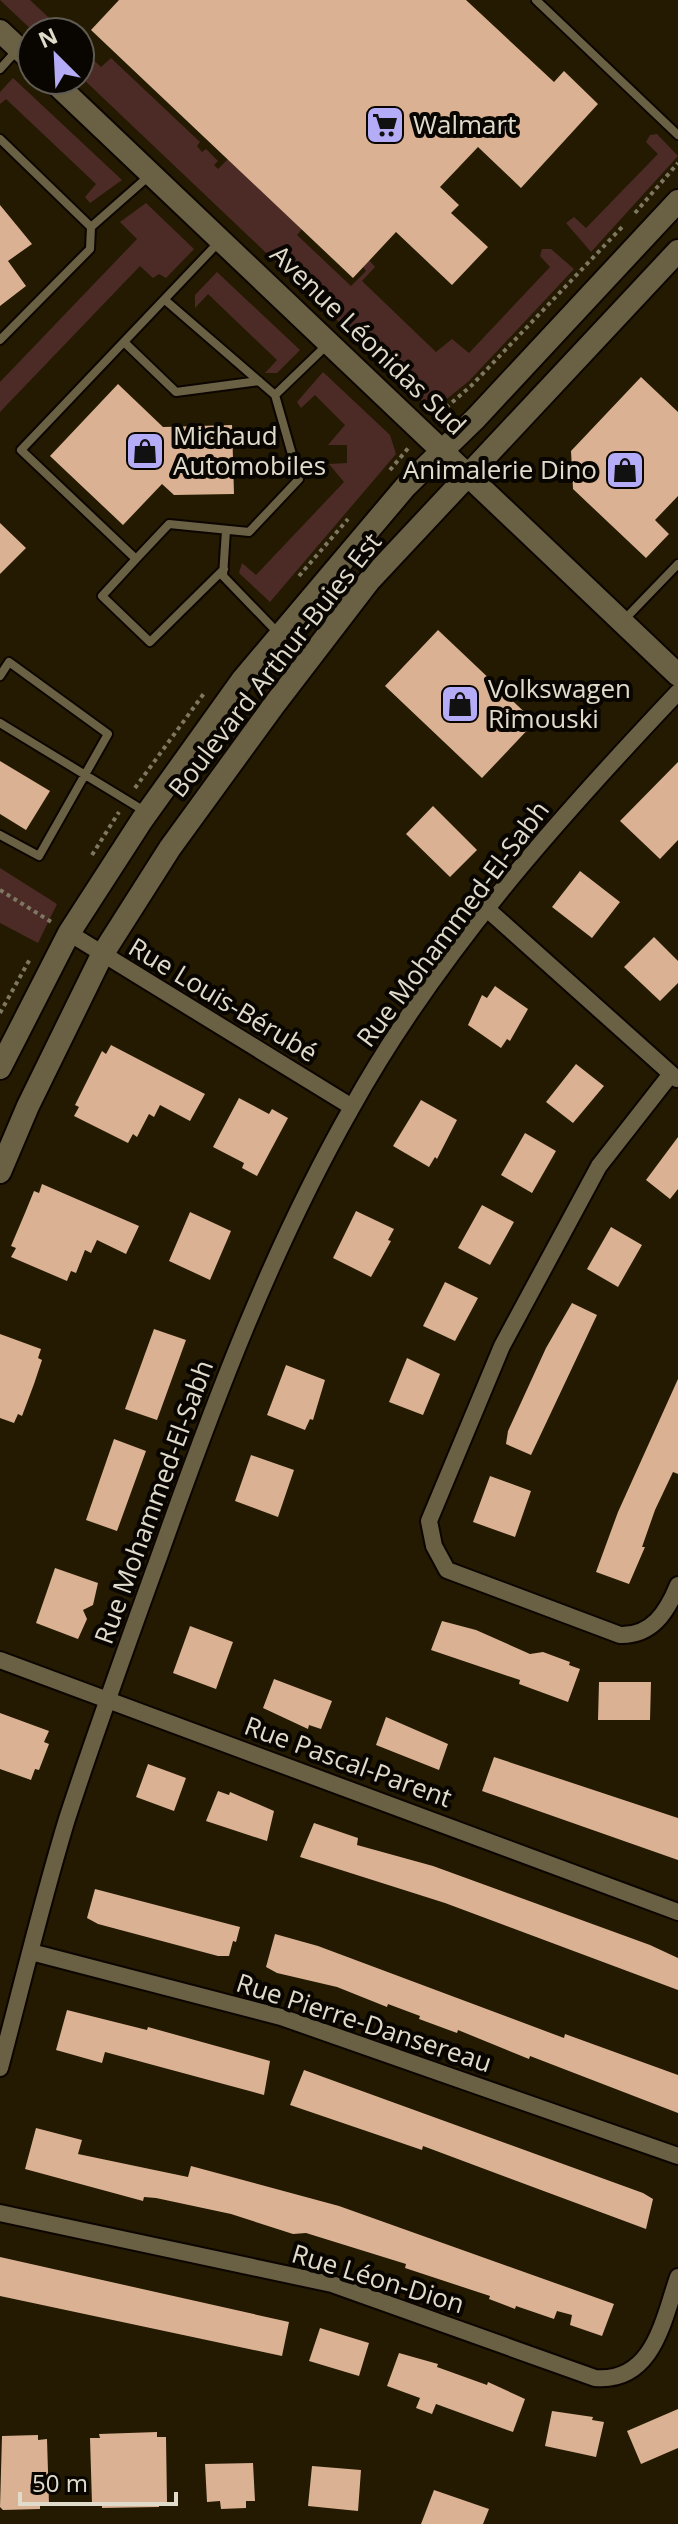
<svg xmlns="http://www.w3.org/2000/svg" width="678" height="2524" font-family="'Open Sans',sans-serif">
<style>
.green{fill:#4c2b27}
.building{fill:#dab192}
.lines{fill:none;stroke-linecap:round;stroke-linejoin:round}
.service-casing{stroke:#0c0500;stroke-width:12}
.minor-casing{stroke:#0c0500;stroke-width:20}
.tertiary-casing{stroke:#0c0500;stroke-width:26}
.path{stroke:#7e7762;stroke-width:4;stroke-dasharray:4 4;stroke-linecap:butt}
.service{stroke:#6a6044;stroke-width:8}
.minor{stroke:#6a6044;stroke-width:16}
.tertiary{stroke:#6a6044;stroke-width:22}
.labels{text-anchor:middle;stroke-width:8;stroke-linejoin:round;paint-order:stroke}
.poi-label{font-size:26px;fill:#e1dbcc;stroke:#090601;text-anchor:start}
.street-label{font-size:26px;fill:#e1dbcc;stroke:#090601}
</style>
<rect width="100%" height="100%" fill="#231a01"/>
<path class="green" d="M0,0H30L64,32H34Z
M80,48L101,67L111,58L200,142L197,146L202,152L206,149L218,161L214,165L218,169L228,159L302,229L297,235L351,286L366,271L363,267L369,260L375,267L362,281L436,352L452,339L469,353L550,267L540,256L542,249H551L574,269L469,381L443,402L442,407L421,400L80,76Z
M13,78L122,180L90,203L85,197L96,184L6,99L0,104V92Z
M657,134L678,156L591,252L566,223L574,217L586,228L658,154L646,142L650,135Z
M146,203L194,249L166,278L159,274L153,278L140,266L0,412V382L137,239L120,222Z
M217,272L300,350L277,373H265L277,360L208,294L195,308V295Z
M323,372L390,435L396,454L270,602L239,573L242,563L256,575L344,482L329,464L347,463V445H328L345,425L315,395L301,408L297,402Z
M0,868L57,904L38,943L0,923Z"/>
<path class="building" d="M119,0H466L554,82L564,71L598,104L521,188L478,147L440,187L459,205L451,213L488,247L452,285L396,232L353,278L91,30Z
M0,205L32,244L8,261L26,286L0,306Z
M641,377L678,412V496L655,520L669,534L646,558L573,489L571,451Z
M118,384L163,427L232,425L234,494L174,495L162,484L123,525L50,456Z
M0,523L26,548L0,574Z
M438,630L535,722L482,778L385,686Z
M0,761L50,791L26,830L0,814Z
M678,762V840L660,859L620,821Z
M433,806L477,850L450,877L406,834Z
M580,871L620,902L592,938L552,907Z
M654,937L678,961V983L660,1001L624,967Z
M495,986L528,1009L510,1041L507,1039L501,1048L468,1025L482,995L487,998Z
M111,1045L205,1094L190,1121L160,1105L154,1117L149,1114L137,1137L133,1134L128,1143L74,1116L79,1107L75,1105L102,1051L106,1054Z
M576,1064L604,1086L573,1123L546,1102Z
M239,1098L269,1114L272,1109L288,1118L257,1176L242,1168L244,1163L213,1147Z
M421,1100L457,1120L437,1159L435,1157L429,1167L393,1146Z
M525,1133L556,1151L532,1193L501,1175Z
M678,1137V1189L670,1199L646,1180Z
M42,1184L139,1226L126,1254L97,1240L91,1253L85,1250L76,1273L71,1271L67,1281L11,1257L16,1248L11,1246L25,1213L34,1191L39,1193Z
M482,1205L514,1222L490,1265L458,1248Z
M356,1211L394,1229L388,1240L391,1241L371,1277L333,1258Z
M190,1212L231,1231L210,1280L169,1261Z
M611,1227L642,1245L618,1287L587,1269Z
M445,1282L478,1298L455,1341L423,1326Z
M572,1303L597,1315L531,1455L506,1444L508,1431L546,1348Z
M154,1329L186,1340L157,1420L125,1409Z
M0,1334L41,1349L38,1358L42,1360L34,1384L22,1416L18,1414L14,1423L0,1418Z
M407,1358L440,1374L423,1415L389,1402Z
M286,1365L325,1380L313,1420L310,1419L305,1430L267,1415Z
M678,1379V1474L673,1472L655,1510L642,1547H645L629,1584L596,1572L618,1512Z
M114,1439L146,1451L117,1531L86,1520Z
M251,1455L294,1470L278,1517L235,1501Z
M490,1476L531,1491L515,1537L473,1522Z
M55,1568L98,1583L93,1605L83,1610L87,1619L78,1639L36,1623Z
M442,1621L476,1630L530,1654L543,1652L570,1662L569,1665L580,1669L568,1702L519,1684L520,1680L431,1650Z
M190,1626L233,1642L216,1689L173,1673Z
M274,1679L332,1701L321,1729L309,1725L308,1729L263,1708Z
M599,1682H651L650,1720H598Z
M0,1713L49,1731L44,1742L49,1744L39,1770L35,1769L31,1780L0,1769Z
M386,1717L448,1744L439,1770L376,1745Z
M494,1757L678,1818V1860L482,1791Z
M148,1764L186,1778L174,1811L136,1797Z
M218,1791L229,1795L230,1792L274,1811L267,1841L206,1821Z
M314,1823L358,1838L357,1845L433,1866L650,1945L678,1958V1990L445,1903L300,1857Z
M95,1889L240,1927L236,1942L233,1941L229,1956H218L98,1924L87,1918Z
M275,1934L318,1946L564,2038L565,2034L678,2075V2113L530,2056L529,2059L458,2030L457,2033L419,2019L420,2016L388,2004L387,2007L337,1987L277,1973L266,1967Z
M67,2010L147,2030L148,2027L270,2061L264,2095L105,2052L102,2063L56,2050Z
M304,2070L643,2193L653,2199L646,2229L423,2146L422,2150L290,2105Z
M36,2128L82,2140L78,2154L188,2177L191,2166L339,2206L614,2304L602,2336L570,2325L572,2315L557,2311L554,2319L516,2306L515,2309L489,2299L490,2296L405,2268L406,2264L306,2233L293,2234L231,2214L156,2198L144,2197L143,2201L25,2169Z
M0,2257L289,2322L282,2356L0,2296Z
M320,2328L369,2343L359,2376L309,2361Z
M399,2353L438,2364L437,2367L487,2385L488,2382L525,2399L513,2432L436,2404L432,2414L416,2408L420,2398L387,2386Z
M678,2409V2448L641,2464L627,2431Z
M552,2411L593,2417L592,2420L604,2422L596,2457L545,2446Z
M157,2432V2437H166L167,2502H159V2507L102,2508V2504H92L90,2438H100L99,2434Z
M38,2435V2440L47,2439L49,2504L40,2505V2509L3,2510L0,2507L2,2436Z
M253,2463L255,2501H246V2508L221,2509L220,2501L207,2502L205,2464Z
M312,2466L361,2470L358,2511L308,2506Z
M434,2490L489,2509L483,2524H421Z"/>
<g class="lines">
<defs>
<path id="service" d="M536,0L678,135
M0,69L18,49
M0,139L91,227
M218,243L21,450L136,559L169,524L249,532L299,479L275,395L328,344
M165,300L275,395
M0,340L90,249L91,227L149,176
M124,342L176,392L259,381
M226,530L223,576L279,634
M136,559L102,596L150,642L224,569
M623,621L678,564
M0,676L9,662L108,734L39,856L0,835
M0,723L146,812"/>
<path id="minor" d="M487,909L677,1079
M69,933L352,1107
M671,1074L599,1166L502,1346L429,1521L434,1546L447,1570L620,1635C652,1636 667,1612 678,1585
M0,1660L678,1912
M31,1952L281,2017L678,2156
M0,2068C22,1985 42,1901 67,1819C96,1730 128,1642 160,1554C214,1402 271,1250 351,1109C437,954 557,820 678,692
M0,2213L332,2284L595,2378C653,2383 663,2321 678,2277"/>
<path id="tertiary" d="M0,31L32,61
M52,80L678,675
M0,1068L69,933L142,820L243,679L406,486L476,418L678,201
M0,1172L28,1106L102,955L170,848L274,705L369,581L678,251"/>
</defs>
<use href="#service" class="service-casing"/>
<use href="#minor" class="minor-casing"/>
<use href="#tertiary" class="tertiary-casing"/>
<path class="path" d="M635,213L678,163
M434,418L472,385L624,225
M390,470L410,446
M299,576L348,519
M135,788L205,692
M92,855L119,812
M0,890L53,923
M0,1013L30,959"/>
<use href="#service" class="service"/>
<use href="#minor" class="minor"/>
<use href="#tertiary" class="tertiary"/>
</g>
<defs>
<symbol id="supermarket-square" viewBox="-11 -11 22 22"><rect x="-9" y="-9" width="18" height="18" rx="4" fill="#b5acf8" stroke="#090601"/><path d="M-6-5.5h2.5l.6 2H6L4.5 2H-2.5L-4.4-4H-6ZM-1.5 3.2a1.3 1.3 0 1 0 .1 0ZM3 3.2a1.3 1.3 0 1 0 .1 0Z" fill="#111"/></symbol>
<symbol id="shop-square" viewBox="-11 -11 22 22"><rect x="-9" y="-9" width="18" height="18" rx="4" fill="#b5acf8" stroke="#090601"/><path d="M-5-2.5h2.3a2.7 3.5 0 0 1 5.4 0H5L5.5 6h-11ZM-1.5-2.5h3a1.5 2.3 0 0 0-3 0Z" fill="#111"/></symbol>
</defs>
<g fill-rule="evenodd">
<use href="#supermarket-square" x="363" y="103" width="44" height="44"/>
<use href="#shop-square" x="123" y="429" width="44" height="44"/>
<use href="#shop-square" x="603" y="448" width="44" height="44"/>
<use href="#shop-square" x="438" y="682" width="44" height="44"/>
</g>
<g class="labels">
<g class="poi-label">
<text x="413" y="134">Walmart</text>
<text x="173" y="445">Michaud<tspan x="173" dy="30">Automobiles</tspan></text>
<text x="597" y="479" text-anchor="end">Animalerie Dino</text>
<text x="488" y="698">Volkswagen<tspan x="488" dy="30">Rimouski</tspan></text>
</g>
<g class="street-label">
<text transform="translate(368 340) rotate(44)" y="9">Avenue Léonidas Sud</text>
<text transform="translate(275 665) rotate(-52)" y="9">Boulevard Arthur-Buies Est</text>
<text transform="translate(453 924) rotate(-53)" y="9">Rue Mohammed-El-Sabh</text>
<text transform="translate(223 1000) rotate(31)" y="9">Rue Louis-Bérubé</text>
<text transform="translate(154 1502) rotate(-70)" y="9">Rue Mohammed-El-Sabh</text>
<text transform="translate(348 1762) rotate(20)" y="9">Rue Pascal-Parent</text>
<text transform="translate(364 2023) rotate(18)" y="9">Rue Pierre-Dansereau</text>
<text transform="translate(378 2279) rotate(17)" y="9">Rue Léon-Dion</text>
</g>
</g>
<g transform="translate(56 56) rotate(336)"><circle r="38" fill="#090601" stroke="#5f5b52" stroke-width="2"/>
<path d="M0-6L14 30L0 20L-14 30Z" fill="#b5acf8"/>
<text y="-12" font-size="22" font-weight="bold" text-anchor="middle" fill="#e1dbcc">N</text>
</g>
<path d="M20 2492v12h156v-12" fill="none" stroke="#e1dbcc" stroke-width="4"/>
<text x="32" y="2492" font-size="24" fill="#e1dbcc" stroke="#090601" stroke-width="6" paint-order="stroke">50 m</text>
</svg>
